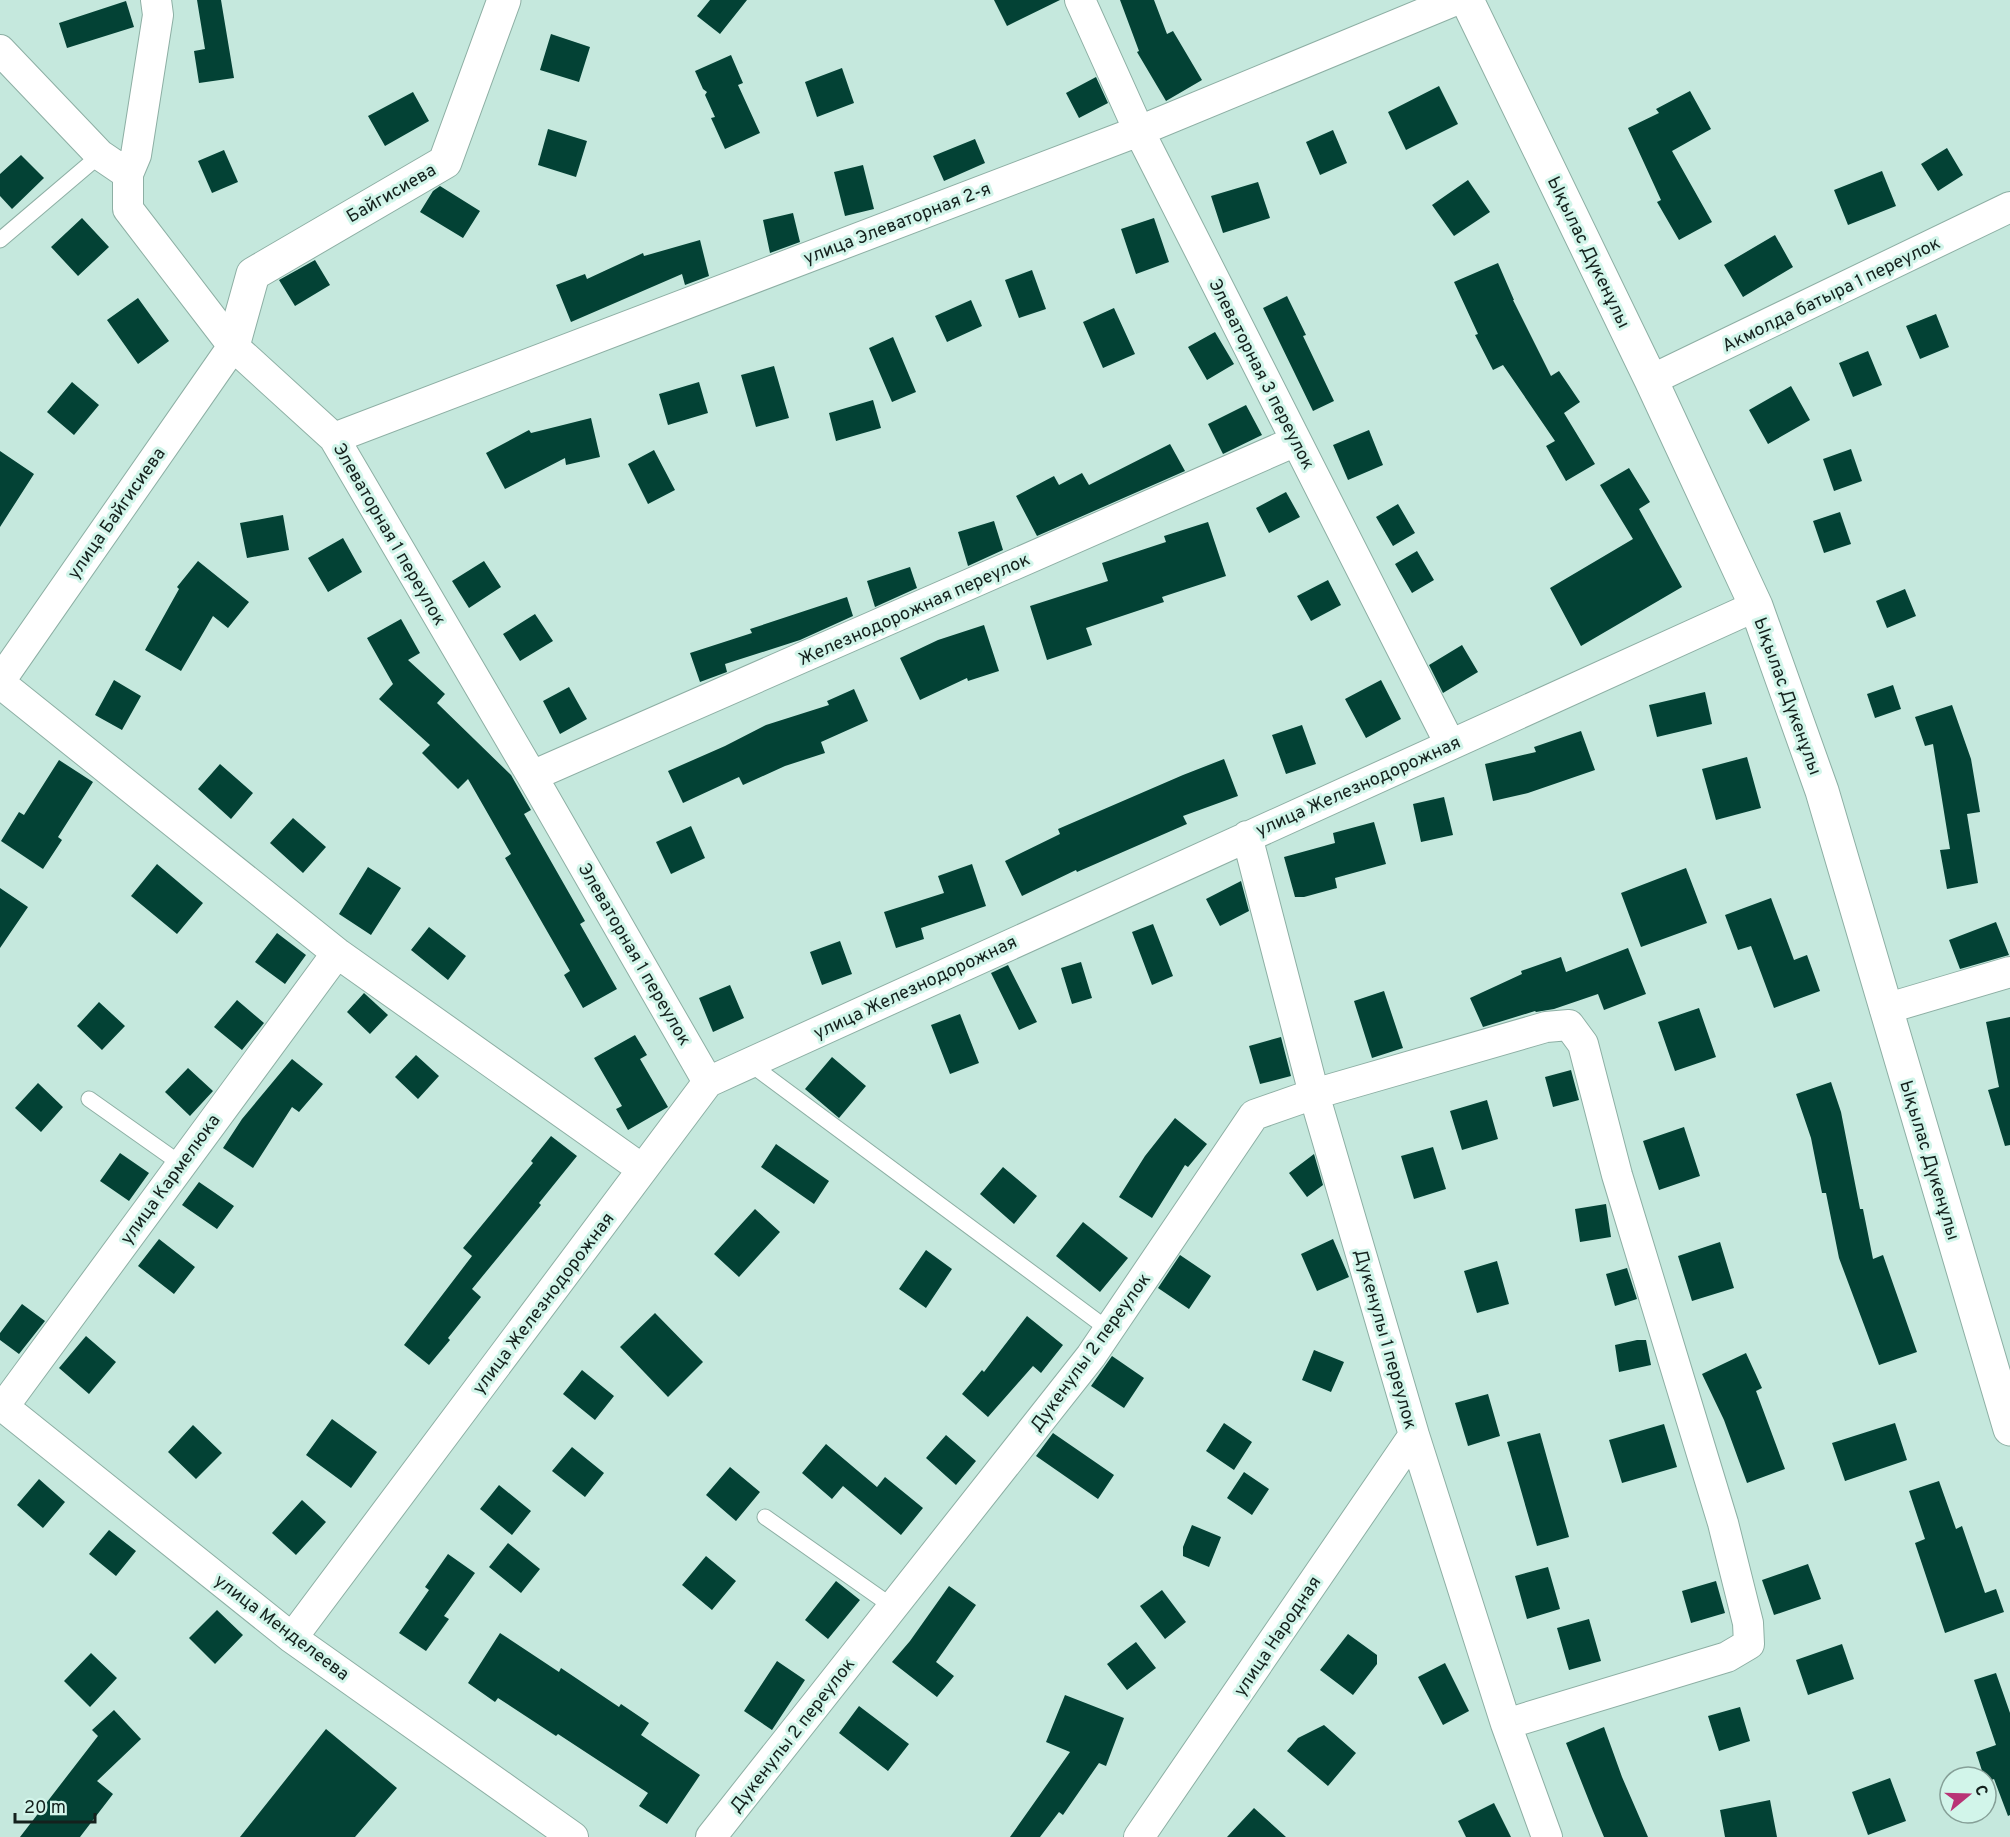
<svg xmlns="http://www.w3.org/2000/svg" width="2010" height="1837" font-family="Overpass,sans-serif">
<style>
.building{fill:#034235}
.lines{fill:none;stroke-linecap:round;stroke-linejoin:round}
.service-casing{stroke:#8dafa4;stroke-width:17}
.minor-casing{stroke:#8dafa4;stroke-width:32}
.tertiary-casing{stroke:#8dafa4;stroke-width:35}
.service{stroke:#fff;stroke-width:15}
.minor{stroke:#fff;stroke-width:30}
.tertiary{stroke:#fff;stroke-width:33}
.labels{text-anchor:middle;stroke-width:6;stroke-linejoin:round;paint-order:stroke}
.street-label{font-size:18px;fill:#14211d;stroke:#d2f5ea}
</style>
<rect width="100%" height="100%" fill="#c5e8dd"/>
<path class="building" d="M197,0H221L234,78L199,83L194,51L205,49Z
M710,0H747L720,34L697,16Z
M994,0H1060L1007,26Z
M1120,0H1154L1167,34L1173,31L1202,80L1166,101L1137,52L1139,51Z
M126,1L134,27L67,48L59,23Z
M551,34L590,47L579,82L540,70Z
M731,55L743,83L738,85L760,133L725,149L711,118L715,117L705,95L707,92L703,89L695,71Z
M842,68L854,103L817,117L805,82Z
M1096,77L1108,103L1079,118L1066,93Z
M1439,86L1458,124L1406,150L1388,112Z
M1690,91L1711,129L1672,151L1712,222L1679,240L1657,202L1661,200L1628,128L1659,113L1656,109Z
M413,92L429,121L385,146L368,116Z
M548,129L587,141L576,177L538,165Z
M1333,130L1347,163L1320,175L1306,142Z
M975,139L985,163L944,181L933,156Z
M1947,148L1963,175L1938,191L1921,164Z
M224,150L238,182L212,193L198,161Z
M21,155L44,178L12,209L0,196V174Z
M863,165L874,209L845,216L834,172Z
M1882,171L1896,206L1848,225L1834,190Z
M1468,180L1490,212L1454,236L1432,205Z
M1258,182L1270,218L1223,233L1211,196Z
M440,186L480,211L463,238L420,212L433,191Z
M793,213L800,242L770,253L763,220Z
M82,218L109,247L78,276L51,247Z
M1154,218L1169,262L1136,274L1121,229Z
M1775,235L1793,267L1743,297L1724,265Z
M700,240L709,276L685,285L682,274L571,322L556,285L585,274L587,279L643,253L644,256Z
M315,260L330,285L295,306L279,280Z
M1498,263L1514,300H1513L1551,376L1559,371L1580,402L1564,413L1595,464L1566,481L1546,446L1555,441L1503,365L1493,370L1475,335L1478,334L1454,282Z
M1032,270L1046,309L1019,318L1005,280Z
M1287,296L1306,335L1303,336L1334,401L1313,411L1263,308Z
M138,298L169,341L138,364L107,320Z
M971,300L982,326L947,342L935,316Z
M1114,308L1135,354L1103,368L1083,322Z
M1936,314L1949,347L1920,359L1906,326Z
M1215,332L1234,364L1207,380L1188,347Z
M893,337L916,392L892,402L869,348Z
M1868,351L1882,385L1853,397L1839,363Z
M774,366L789,418L756,427L741,375Z
M72,382L99,405L74,435L47,412Z
M699,382L708,413L668,425L659,394Z
M1791,386L1810,420L1768,444L1749,410Z
M873,400L881,428L836,441L829,413Z
M1246,405L1262,435L1223,454L1208,424Z
M591,418L600,457L566,465L565,458L505,489L486,453L529,430L531,433Z
M1369,430L1383,465L1348,480L1333,445Z
M1170,444L1185,471L1037,536L1016,496L1054,476L1059,485L1082,473L1089,485Z
M1851,449L1862,481L1834,491L1823,459Z
M654,450L675,490L648,504L628,464Z
M0,451L34,474L0,527Z
M1629,468L1650,502L1639,509L1682,587L1581,646L1550,588L1633,539L1600,485Z
M1286,492L1300,517L1269,533L1256,508Z
M1398,504L1415,533L1393,546L1376,517Z
M1840,512L1851,544L1824,553L1813,521Z
M283,515L289,550L247,558L240,523Z
M994,521L1003,550L968,566L958,532Z
M1208,522L1226,576L1162,597L1164,602L1086,628L1092,645L1047,660L1030,606L1108,581L1102,563L1166,542L1164,536Z
M343,538L362,572L328,592L308,558Z
M1417,551L1434,580L1412,593L1395,564Z
M198,561L249,602L228,628L213,616L181,671L145,650L179,589L177,587Z
M484,561L501,587L469,608L452,581Z
M910,567L917,588L875,607L867,581Z
M1328,580L1341,605L1311,621L1297,596Z
M1905,589L1916,616L1887,628L1876,601Z
M847,597L853,616L800,640L725,664L727,672L700,682L690,653L752,633L750,629Z
M535,614L553,641L520,661L503,634Z
M401,619L420,653L408,660L445,694L437,703L511,775L531,810L524,814L585,921L580,924L617,989L583,1008L564,975L570,971L505,858L511,854L468,779L458,789L422,753L430,745L379,699L393,684L367,638Z
M984,625L999,671L968,681L967,678L920,700L900,658L938,640Z
M1462,645L1478,672L1443,693L1429,665Z
M114,680L141,696L122,730L95,715Z
M1381,680L1401,719L1366,738L1345,699Z
M1893,685L1901,709L1875,718L1867,694Z
M569,687L587,719L560,734L543,701Z
M854,689L868,721L821,742L825,753L785,766L743,785L739,777L683,803L668,771L725,746L766,725L829,705L827,701Z
M1705,692L1712,724L1657,737L1649,705Z
M1952,705L1971,759L1980,812L1967,814L1978,883L1947,889L1940,850L1950,849L1933,744L1925,746L1915,717Z
M1302,725L1316,764L1286,774L1272,735Z
M1581,731L1595,770L1528,793L1493,801L1485,764L1536,752L1534,747Z
M1747,757L1761,808L1716,820L1702,769Z
M1224,759L1238,796L1183,816L1187,824L1077,872L1076,870L1022,896L1005,861L1060,834L1058,829L1183,775Z
M59,760L93,782L58,837L62,840L43,869L1,841L19,812L24,815Z
M220,764L253,793L231,819L198,789Z
M1444,797L1453,835L1421,842L1413,804Z
M293,818L326,847L303,873L270,843Z
M1374,822L1386,864L1335,878L1337,888L1304,897H1295L1284,857L1335,843L1333,833Z
M691,826L705,858L671,874L656,842Z
M157,864L203,903L177,934L131,896Z
M972,864L986,906L921,928L924,939L896,948L884,912L944,893L938,876Z
M368,867L401,888L371,935L339,914Z
M1686,868L1707,923L1641,947L1621,893Z
M1241,881L1249,911L1220,926L1206,899Z
M0,888L28,907L0,948Z
M1771,898L1794,960L1807,955L1820,991L1774,1008L1751,946L1738,950L1725,915Z
M1996,922L2009,955L1960,969L1949,940Z
M1153,924L1173,976L1152,985L1132,932Z
M429,927L466,956L448,980L411,950Z
M277,933L306,955L285,984L255,962Z
M840,941L852,974L822,985L810,952Z
M1628,948L1646,994L1604,1010L1598,994L1554,1009L1536,1012L1535,1011L1483,1027L1470,998L1522,974L1521,971L1561,957L1566,972Z
M1081,962L1092,998L1072,1004L1061,968Z
M1008,965L1037,1022L1019,1030L991,973Z
M730,985L744,1018L713,1032L699,998Z
M1384,991L1403,1048L1372,1058L1354,1001Z
M364,993L388,1015L370,1034L347,1012Z
M237,1000L264,1023L242,1050L214,1027Z
M99,1002L125,1026L102,1050L77,1026Z
M1699,1008L1716,1057L1675,1071L1658,1022Z
M960,1014L979,1063L950,1074L931,1025Z
M2010,1017V1145L2005,1146L1988,1090L1999,1087L1986,1022Z
M635,1035L647,1055L640,1059L668,1107L628,1130L616,1109L622,1106L594,1058Z
M1281,1037L1291,1076L1260,1084L1249,1046Z
M416,1055L439,1076L418,1099L395,1077Z
M832,1057L866,1086L839,1118L805,1089Z
M292,1059L323,1084L299,1112L292,1107L253,1168L223,1148L242,1119Z
M188,1068L213,1091L190,1116L165,1092Z
M1571,1070L1579,1100L1553,1107L1545,1077Z
M1831,1082L1841,1112L1860,1209H1863L1873,1259L1883,1255L1917,1352L1879,1365L1839,1258L1826,1193H1822L1811,1138L1796,1094Z
M38,1083L63,1107L41,1132L15,1108Z
M1487,1100L1498,1139L1462,1150L1450,1111Z
M1175,1118L1207,1144L1188,1167L1185,1165L1152,1218L1119,1197L1145,1156Z
M1684,1127L1700,1176L1659,1190L1643,1141Z
M551,1136L577,1156L539,1203L541,1205L472,1289L481,1297L448,1338L450,1340L429,1365L404,1345L472,1256L463,1248L533,1163L531,1161Z
M776,1144L829,1181L814,1204L761,1167Z
M1433,1147L1446,1189L1414,1199L1401,1156Z
M120,1153L149,1173L129,1201L100,1181Z
M1314,1154L1323,1185L1307,1197L1289,1173Z
M1003,1167L1037,1196L1014,1224L980,1194Z
M199,1182L234,1206L217,1229L182,1205Z
M1606,1204L1611,1237L1580,1242L1575,1209Z
M755,1209L780,1232L739,1277L714,1254Z
M1083,1222L1128,1258L1100,1292L1056,1256Z
M159,1239L195,1267L174,1294L138,1266Z
M1333,1239L1349,1277L1317,1291L1301,1254Z
M1720,1242L1734,1288L1692,1301L1678,1256Z
M926,1250L952,1269L926,1308L899,1289Z
M1180,1255L1211,1276L1189,1309L1158,1288Z
M1497,1261L1509,1304L1477,1313L1464,1271Z
M1627,1268L1637,1299L1615,1306L1606,1274Z
M22,1304L45,1321L19,1354L0,1340V1333Z
M655,1313L703,1362L668,1397L620,1347Z
M1027,1316L1063,1345L1041,1373L1033,1366L988,1417L962,1394L982,1370L984,1372Z
M86,1336L116,1362L89,1394L59,1368Z
M1637,1340H1646L1651,1365L1619,1372L1615,1345Z
M1314,1350L1344,1362L1331,1392L1302,1380Z
M1746,1353L1762,1388L1756,1391L1785,1469L1747,1483L1724,1420L1702,1374Z
M1112,1356L1144,1378L1124,1408L1091,1386Z
M582,1370L614,1396L595,1420L563,1394Z
M1488,1394L1500,1436L1468,1446L1455,1403Z
M332,1419L377,1452L351,1488L306,1455Z
M1224,1423L1252,1442L1234,1470L1206,1451Z
M1895,1423L1907,1460L1845,1481L1832,1443Z
M1664,1424L1677,1467L1622,1483L1609,1440Z
M193,1425L222,1453L196,1479L168,1452Z
M1053,1433L1114,1475L1098,1499L1036,1456Z
M1540,1433L1569,1537L1537,1546L1507,1442Z
M946,1435L976,1461L956,1485L926,1458Z
M826,1444L877,1487L885,1477L923,1508L901,1535L843,1486L832,1499L802,1473Z
M572,1447L604,1473L585,1497L552,1471Z
M730,1467L760,1492L736,1521L706,1495Z
M1244,1472L1269,1489L1252,1515L1227,1498Z
M39,1479L65,1502L43,1528L17,1505Z
M1939,1481L1956,1529L1962,1526L1985,1593L1996,1589L2004,1612L1945,1633L1915,1543L1925,1539L1909,1491Z
M499,1485L531,1511L512,1535L480,1509Z
M302,1500L326,1522L296,1555L272,1533Z
M1192,1525L1221,1537L1209,1567L1183,1556V1547Z
M109,1530L136,1551L116,1576L89,1554Z
M508,1543L540,1569L521,1593L489,1567Z
M448,1554L475,1573L444,1616L449,1619L426,1651L399,1633L429,1590L425,1587Z
M706,1556L736,1581L712,1610L682,1585Z
M1808,1564L1821,1599L1774,1615L1762,1580Z
M1548,1567L1560,1609L1527,1619L1515,1576Z
M836,1581L860,1600L828,1639L805,1620Z
M1716,1581L1725,1613L1691,1623L1682,1591Z
M949,1586L976,1605L936,1662L954,1676L937,1697L892,1662L910,1641Z
M1162,1590L1186,1622L1165,1639L1140,1606Z
M217,1610L243,1635L215,1664L189,1638Z
M1589,1619L1601,1661L1569,1670L1557,1628Z
M500,1633L559,1672L561,1668L619,1707L621,1704L649,1723L641,1735L700,1775L667,1824L639,1806L648,1793L558,1734L556,1736L498,1698L495,1702L468,1683Z
M1348,1634L1377,1655V1664L1353,1695L1320,1670Z
M1136,1642L1156,1668L1127,1690L1107,1664Z
M1842,1644L1854,1679L1808,1695L1796,1660Z
M91,1653L117,1678L90,1707L64,1681Z
M777,1661L805,1680L772,1730L744,1711Z
M1445,1663L1469,1711L1443,1725L1418,1677Z
M1996,1673L2010,1713V1815L2008,1816L1994,1779L1986,1782V1777H1984L1976,1752L1996,1745L1974,1680Z
M1065,1695L1124,1718L1106,1766L1099,1763L1063,1815L1059,1812L1040,1837H1010L1070,1752L1046,1742Z
M859,1706L909,1744L888,1771L839,1733Z
M1740,1707L1750,1741L1719,1751L1708,1716Z
M114,1710L141,1739L97,1781L113,1794L80,1837H20L98,1736L92,1730Z
M1324,1725L1356,1753L1328,1786L1287,1751L1298,1738Z
M1604,1727L1622,1777L1648,1837H1604L1593,1811L1566,1743Z
M326,1729L397,1788L355,1837H240Z
M1890,1778L1906,1821L1868,1835L1852,1792Z
M1770,1800L1777,1837H1725L1720,1810Z
M1494,1803L1511,1837H1466L1458,1821Z
M1254,1808L1286,1837H1227Z"/>
<g class="lines">
<defs>
<path id="service" d="M0,240L100,155
M749,1063L1109,1330
M89,1099L181,1164
M765,1517L893,1607"/>
<path id="minor" d="M156,0L158,15L136,155L128,174V209L233,346L334,438L532,776L708,1082
M1080,0L1139,131L1450,744
M0,50L100,155L128,174
M1651,380L2010,207
M334,438L1139,131L1456,0
M0,681L233,346
M0,683L337,953L642,1169
M532,776L1296,441
M1247,836L1314,1094L1414,1435L1506,1724L1547,1837
M1885,1009L2010,972
M0,1404L292,1638L573,1837
M4,1406L337,953
M292,1638L708,1082L1756,606
M711,1837L1091,1356L1254,1115L1314,1094L1546,1027L1569,1025L1583,1044L1617,1175L1723,1523L1748,1623L1749,1644L1727,1657L1506,1724
M1139,1837L1414,1435"/>
<path id="tertiary" d="M1467,0L1651,380L1756,606L1822,791L2010,1429
M233,346L253,274L445,162L504,0"/>
</defs>
<use href="#service" class="service-casing"/>
<use href="#minor" class="minor-casing"/>
<use href="#tertiary" class="tertiary-casing"/>
<use href="#service" class="service"/>
<use href="#minor" class="minor"/>
<use href="#tertiary" class="tertiary"/>
</g>
<g class="labels">
<g class="street-label">
<text transform="translate(391 193) rotate(-30)" y="6">Байгисиева</text>
<text transform="translate(897 223) rotate(-21)" y="6">улица Элеваторная 2-я</text>
<text transform="translate(1589 252) rotate(64)" y="6">Ықылас Дүкенұлы</text>
<text transform="translate(1831 294) rotate(-26)" y="6">Акмолда батыра 1 переулок</text>
<text transform="translate(1262 374) rotate(63)" y="6">Элеваторная 3 переулок</text>
<text transform="translate(116 513) rotate(-55)" y="6">улица Байгисиева</text>
<text transform="translate(390 534) rotate(60)" y="6">Элеваторная 1 переулок</text>
<text transform="translate(914 609) rotate(-24)" y="6">Железнодорожная переулок</text>
<text transform="translate(1788 696) rotate(70)" y="6">Ықылас Дүкенұлы</text>
<text transform="translate(1358 786) rotate(-24)" y="6">улица Железнодорожная</text>
<text transform="translate(635 954) rotate(60)" y="6">Элеваторная 1 переулок</text>
<text transform="translate(915 987) rotate(-25)" y="6">улица Железнодорожная</text>
<text transform="translate(1930 1160) rotate(73)" y="6">Ықылас Дүкенұлы</text>
<text transform="translate(170 1179) rotate(-54)" y="6">улица Кармелюка</text>
<text transform="translate(543 1303) rotate(-53)" y="6">улица Железнодорожная</text>
<text transform="translate(1386 1339) rotate(74)" y="6">Дукенулы 1 переулок</text>
<text transform="translate(1090 1352) rotate(-54)" y="6">Дукенулы 2 переулок</text>
<text transform="translate(282 1627) rotate(37)" y="6">улица Менделеева</text>
<text transform="translate(1277 1636) rotate(-56)" y="6">улица Народная</text>
<text transform="translate(792 1735) rotate(-52)" y="6">Дукенулы 2 переулок</text>
</g>
</g>
<g transform="translate(1968 1795) rotate(71)"><circle r="28" fill="#d2f5ea" stroke="#86a098" stroke-width="1.5"/>
<path d="M0-4.5L10 22L0 15L-10 22Z" fill="#b93376"/>
<text y="-9" font-size="16" font-weight="bold" text-anchor="middle" fill="#14211d">С</text>
</g>
<path d="M15 1813v9h80v-9" fill="none" stroke="#14211d" stroke-width="3"/>
<text x="24" y="1813" font-size="18" fill="#14211d" stroke="#d2f5ea" stroke-width="4.5" paint-order="stroke">20 m</text>
</svg>
